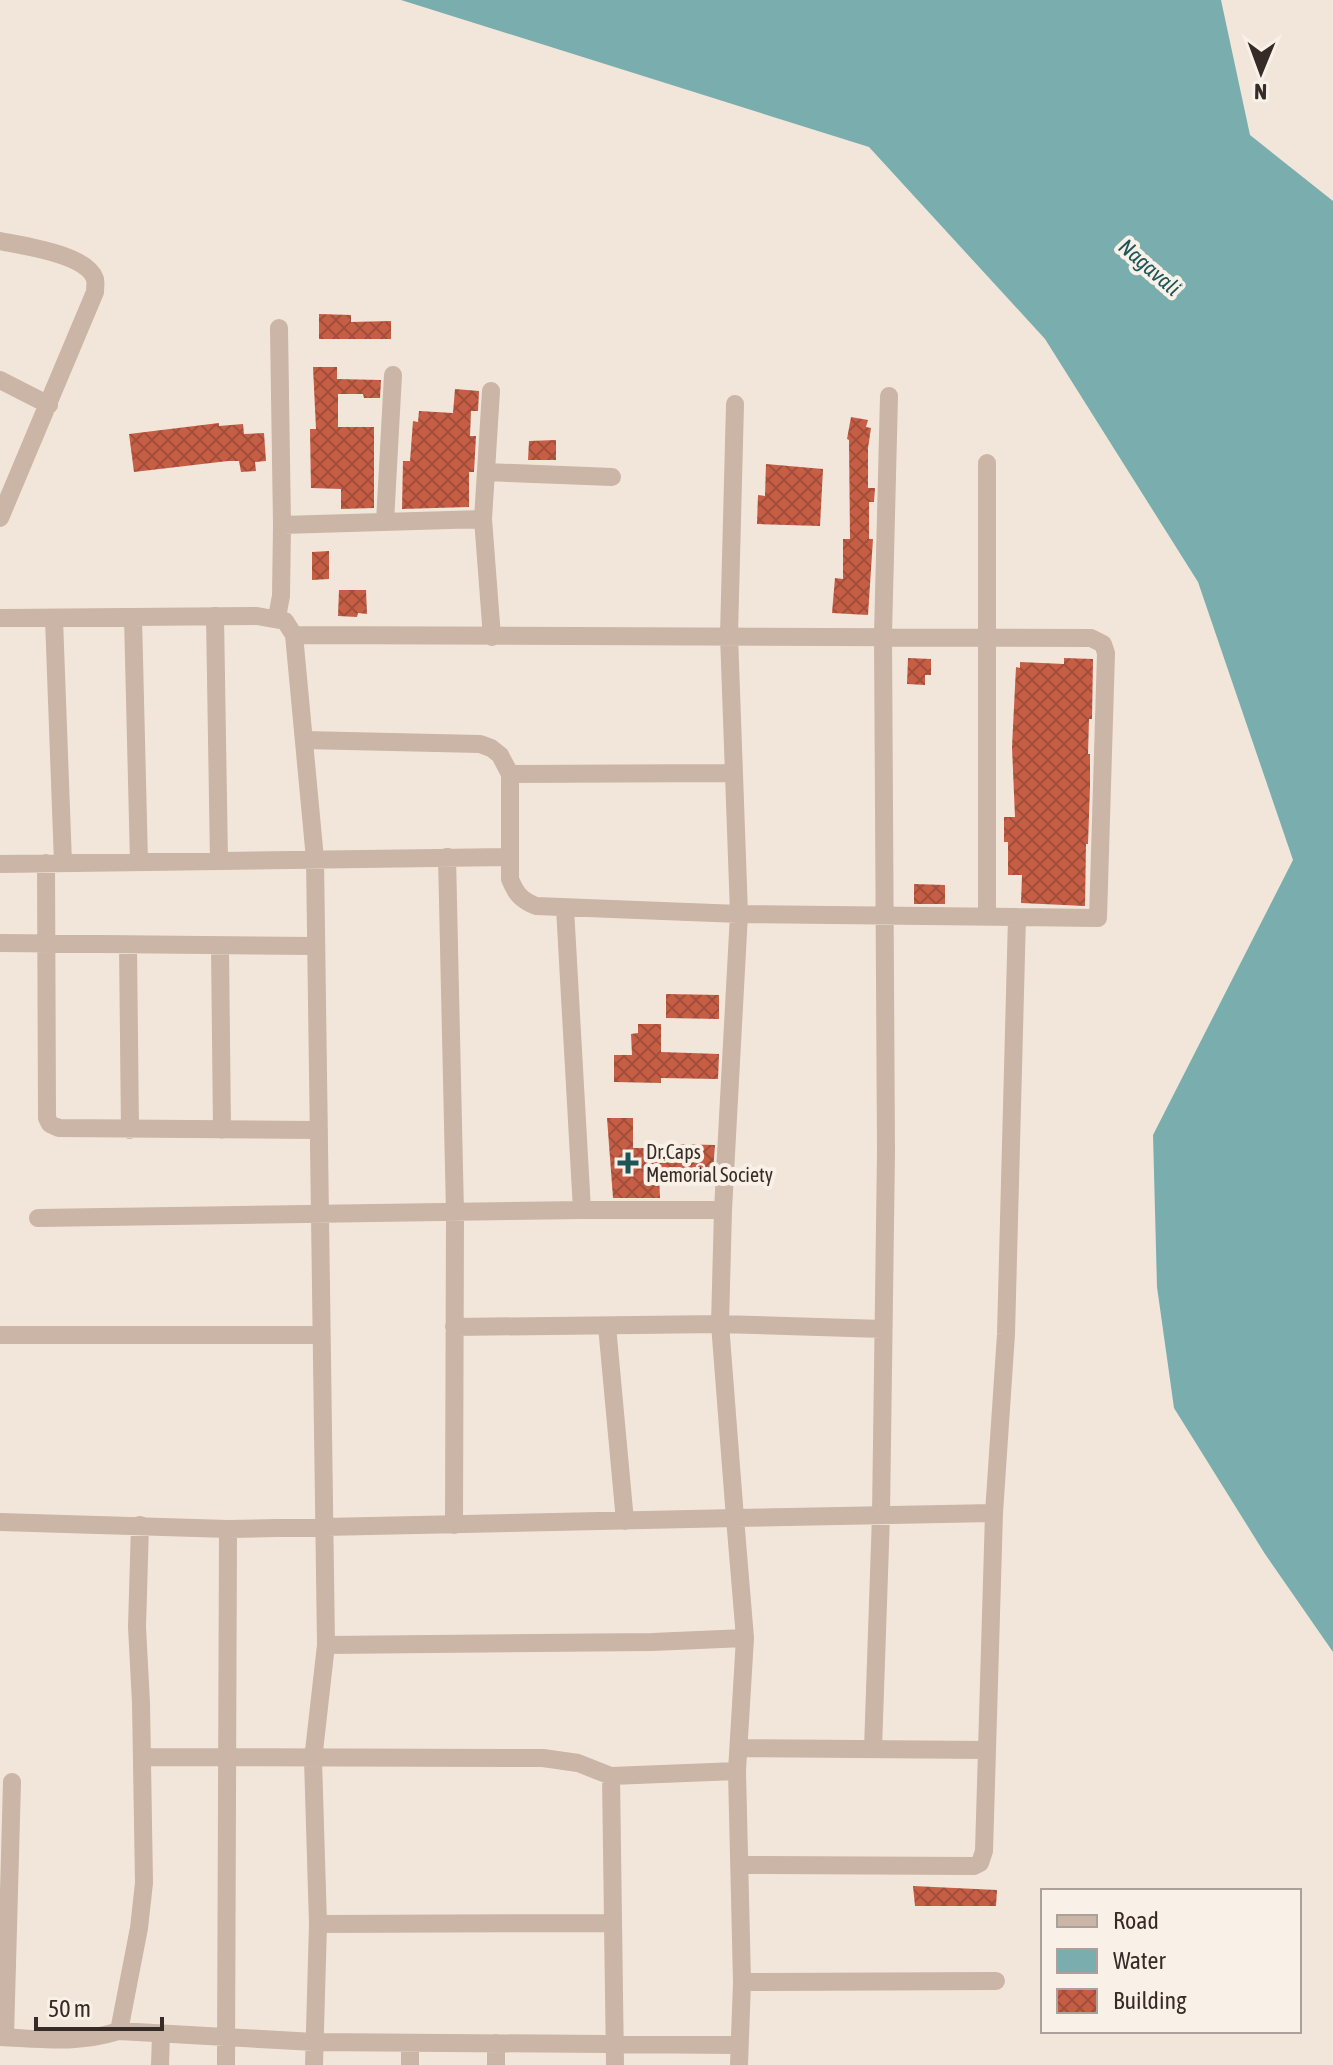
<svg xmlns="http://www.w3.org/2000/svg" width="1333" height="2065" font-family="'Asap Condensed',sans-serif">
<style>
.water{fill:#7aaeae}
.building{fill:url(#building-cross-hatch)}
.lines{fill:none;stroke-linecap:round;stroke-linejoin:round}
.minor{stroke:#cab5a7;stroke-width:18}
.poi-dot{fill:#1d5657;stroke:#f9f0e7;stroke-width:3}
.labels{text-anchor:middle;stroke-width:8;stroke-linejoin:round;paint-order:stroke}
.poi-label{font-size:20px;fill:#362b27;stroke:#f9f0e7;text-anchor:start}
.water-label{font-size:22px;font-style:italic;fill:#1d5657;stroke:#f9f0e7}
</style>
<defs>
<pattern id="building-cross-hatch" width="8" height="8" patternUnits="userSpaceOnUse" patternTransform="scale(2)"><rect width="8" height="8" fill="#c65e45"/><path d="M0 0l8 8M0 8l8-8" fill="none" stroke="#a24e3a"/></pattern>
</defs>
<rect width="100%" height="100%" fill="#f2e6db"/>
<path class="water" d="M401,0H1221L1250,135L1333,201V1652L1265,1554L1174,1408L1157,1287L1153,1135L1293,860L1198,582L1045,339L869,147Z"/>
<path class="building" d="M319,314L351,315V322L391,321V339H319Z
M313,367H337V379L381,380L380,398H364L363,394H338V427H374V508L341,509V489L311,488L310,429H316Z
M455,389L479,391L478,411H471L470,436H476L474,472H469V507L402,509L403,461H410L413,421L418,422L419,411L453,413Z
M851,417L868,420L866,427L871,428L868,448V488H875L874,502H869V539H873L868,615L832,613L835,578L843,579V539H850L849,440L847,439Z
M219,423V426L243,424L244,434L264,433L266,461L255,462L256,471L241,472L239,461H228L134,472L129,434Z
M556,440V460H528L529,441Z
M766,464L823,469L820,526L757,524L758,495L765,496Z
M329,551V579L312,580V552Z
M339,590H366L367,614L358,613L357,617L338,616Z
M908,658L931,659V675H925V685L907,684Z
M1064,658L1093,659L1092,719H1089L1088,754H1090V787L1088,844H1086L1085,906L1021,903L1022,875H1008V842H1004V817H1015L1012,747L1016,667L1020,668V662L1064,664Z
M914,884L945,885V904H914Z
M666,994L719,995V1019L666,1018Z
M638,1024H661V1052L719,1054L718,1079L661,1078V1083L614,1082V1055H632L631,1034L638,1033Z
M607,1118H633V1148H674V1144L715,1145L713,1171H662V1175H659L660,1198H613Z
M913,1886L997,1890L996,1906H915Z"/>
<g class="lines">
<path class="minor" d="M0,241C23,246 87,254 95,279C96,283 95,288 95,292L0,518
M279,328L282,525
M0,380L49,405
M735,404L729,635L739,914L723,1210L720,1324L735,1518L994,1513
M987,463V917
M486,472L612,477
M483,519L492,637
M385,522L393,375
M215,616L219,861
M277,617L281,596L282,525L483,519L491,391
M0,618L257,616L285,621L294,635L315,859L326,1645L313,1760L318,1924L314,2065
M133,618L139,862
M54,619L63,863
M294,635L1091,638L1103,644L1106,653L1098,918L739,914L536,906C521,900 516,894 510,879V774L500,755L491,748L480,744L304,740
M510,774L734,773
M447,857L455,1213L454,1525
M46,863L47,1118L50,1124L59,1128L319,1130
M0,864L508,857
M565,908L582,1210
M0,943L316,946
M128,946L130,1130
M220,947L222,1130
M38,1218L582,1210H723
M607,1326L625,1521
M454,1327L720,1324L883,1329
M0,1335H321
M0,1522L228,1529L735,1518L745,1638L737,1771L742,1982L739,2065
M326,1645L652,1642L745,1638
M739,1748L987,1750L994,1513L1006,1334L1017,917
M873,1749L881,1515L886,1152L883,635L889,396
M142,1757L543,1758L578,1763L611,1776L737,1771
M611,1776L615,2065
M739,1865L974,1866L980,1863L984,1851L987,1750
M318,1924L612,1923
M742,1982L996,1981
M119,2031L139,1928L144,1883L141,1703L137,1627L140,1525
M0,2037C43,2039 77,2044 119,2031L314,2042L739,2045
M5,2037L12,1782
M410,2043V2065
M496,2043V2065
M160,2065L161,2034
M226,2065L228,1529"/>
</g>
<path class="poi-dot" d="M624 1151h8v8h8v8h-8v8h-8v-8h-8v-8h8z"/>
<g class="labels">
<g class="poi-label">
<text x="646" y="1159">Dr.Caps<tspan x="646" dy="23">Memorial Society</tspan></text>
</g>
<g class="water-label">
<text transform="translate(1150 267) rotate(41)" y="8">Nagavali</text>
</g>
</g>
<rect x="1041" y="1889" width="260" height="144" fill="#f9f0e7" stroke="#aba19a" stroke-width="2"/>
<rect x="1057" y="1915" width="40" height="12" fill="#cab5a7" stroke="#aba19a" stroke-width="2"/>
<text x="1113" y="1929" font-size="24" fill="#362b27">Road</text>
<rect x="1057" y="1949" width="40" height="24" fill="#7aaeae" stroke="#aba19a" stroke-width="2"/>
<text x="1113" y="1969" font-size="24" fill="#362b27">Water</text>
<rect x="1057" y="1989" width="40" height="24" fill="url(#building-cross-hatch)" stroke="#aba19a" stroke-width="2"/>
<text x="1113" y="2009" font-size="24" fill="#362b27">Building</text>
<g transform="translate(1261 72) rotate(181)" stroke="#f9f0e7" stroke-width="6" paint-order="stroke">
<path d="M0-6L14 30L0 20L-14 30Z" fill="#362b27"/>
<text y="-12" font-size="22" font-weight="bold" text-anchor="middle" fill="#362b27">N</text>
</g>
<path d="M36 2017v12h126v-12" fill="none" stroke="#362b27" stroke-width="4"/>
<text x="48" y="2017" font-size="24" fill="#362b27" stroke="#f9f0e7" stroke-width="6" paint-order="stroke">50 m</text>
</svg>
